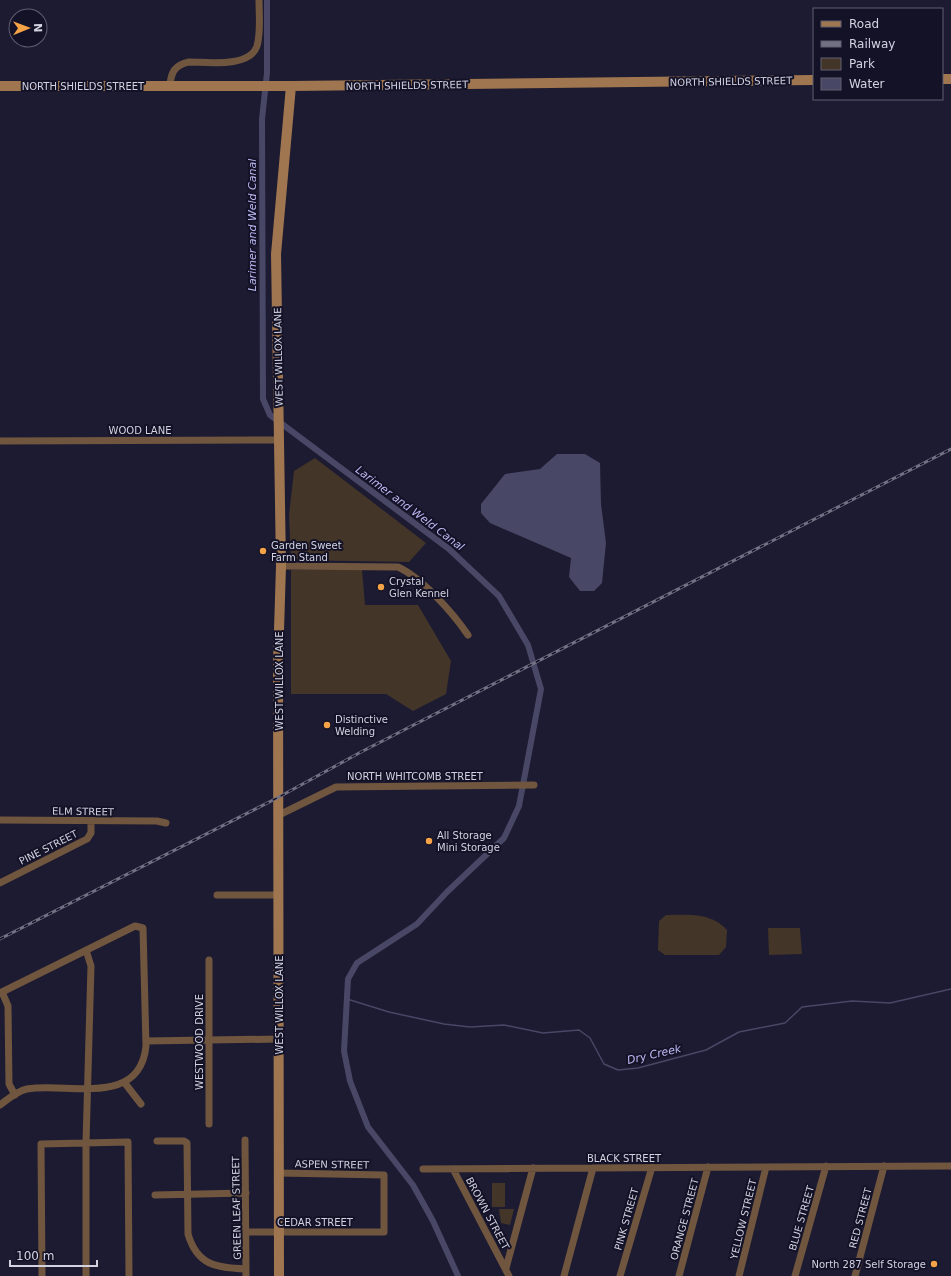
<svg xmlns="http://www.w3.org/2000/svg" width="951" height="1276" font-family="'DejaVu Sans',sans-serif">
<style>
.green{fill:#433528}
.water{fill:#484765}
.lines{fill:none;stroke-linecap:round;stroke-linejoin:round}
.stream{stroke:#484765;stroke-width:1.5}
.canal{stroke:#484765;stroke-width:6}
.minor{stroke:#70563f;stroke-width:7}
.secondary{stroke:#9f764f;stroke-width:10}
.rail-casing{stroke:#727184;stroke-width:3}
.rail{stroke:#141227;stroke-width:1.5;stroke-dasharray:4.5;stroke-linecap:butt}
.poi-dot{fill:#f6a247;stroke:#141227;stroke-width:1.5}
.labels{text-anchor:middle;stroke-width:4;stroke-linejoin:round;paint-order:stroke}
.street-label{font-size:10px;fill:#d2d2e1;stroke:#141227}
.poi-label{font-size:10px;fill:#d2d2e1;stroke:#141227;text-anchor:start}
.water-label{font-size:11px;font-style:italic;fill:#bdbbf4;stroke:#141227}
</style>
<rect width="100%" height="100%" fill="#1d1b31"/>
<path class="green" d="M315,458L426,543L409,562L291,560L289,515L294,471Z
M291,570H362L365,605H418L451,661L446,694L413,711L386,694H291Z
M666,915C688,915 711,912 727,930L726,947L719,955H665L658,950L659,921Z
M768,928H800L802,954L769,955Z
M492,1183H505V1207H492Z
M499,1209H514L510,1225L501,1223Z"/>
<path class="water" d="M557,454H585L600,463L601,504L606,543L602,583L594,591H580L569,577L571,558L490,523L481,513V504L505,474L540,469Z"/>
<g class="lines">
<path class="stream" d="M347,999L389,1012L444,1024L470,1027L504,1025L543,1033L579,1030L590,1038L604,1064L618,1070L638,1068L706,1050L739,1032L785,1023L802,1007L852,1001L890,1003L951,989"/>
<path class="canal" d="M267,0V73L262,119L263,399L270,415L449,549L499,596L528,645L541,689L519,806L504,838L447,892L417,924L357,963L348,979L344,1051L350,1081L368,1127L413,1185L433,1221L458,1276"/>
<path class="minor" d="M170,85C171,72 175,65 189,62C207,62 250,68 257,46C261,32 259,15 259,0
M0,441L279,440
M281,566L398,567C422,578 453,613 468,635
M279,815L336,787L534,785
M0,820L157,821L166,823
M0,883L87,839L91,833V821
M217,895H279
M86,950L91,966L86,1143V1276
M2,992L8,1006L9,1084L15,1095
M0,993L135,926L143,928L146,1046C140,1108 67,1082 27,1089C17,1091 8,1099 0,1105
M146,1041L279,1039
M124,1082L141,1104
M209,1124V960
M245,1140L246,1276
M157,1141H184L187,1143L188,1234C197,1265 216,1268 246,1269
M423,1169L951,1166
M453,1169L509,1276
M155,1195L246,1193
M247,1232H384V1175L279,1173
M506,1268L533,1168
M42,1276L41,1144L128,1142L129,1276
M564,1276L593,1168
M620,1276L652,1167
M679,1276L708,1167
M739,1276L766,1167
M795,1276L826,1166
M855,1276L884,1166"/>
<path class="secondary" d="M942,79H951
M0,86H291L814,80
M279,1276L278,662L281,566L276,254L291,86"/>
<defs>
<path id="rail" d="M0,939L279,797L361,752L951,449"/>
</defs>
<use href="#rail" class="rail-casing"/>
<use href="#rail" class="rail"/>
</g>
<g class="poi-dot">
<circle cx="263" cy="551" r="4"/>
<circle cx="381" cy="587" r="4"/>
<circle cx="327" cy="725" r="4"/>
<circle cx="429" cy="841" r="4"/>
<circle cx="934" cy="1264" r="4"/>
</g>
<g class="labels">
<g class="street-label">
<text transform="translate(731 81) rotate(-1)" y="4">NORTH SHIELDS STREET</text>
<text transform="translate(407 85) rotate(-1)" y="4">NORTH SHIELDS STREET</text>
<text x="83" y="90">NORTH SHIELDS STREET</text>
<text transform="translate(278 357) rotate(-91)" y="4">WEST WILLOX LANE</text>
<text x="140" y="434">WOOD LANE</text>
<text transform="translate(279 681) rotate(-90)" y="4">WEST WILLOX LANE</text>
<text x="415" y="780">NORTH WHITCOMB STREET</text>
<text transform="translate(83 811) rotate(1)" y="4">ELM STREET</text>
<text transform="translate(48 847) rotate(-27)" y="4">PINE STREET</text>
<text transform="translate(279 1005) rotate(-90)" y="4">WEST WILLOX LANE</text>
<text transform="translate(199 1042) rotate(-90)" y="4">WESTWOOD DRIVE</text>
<text x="624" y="1162">BLACK STREET</text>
<text transform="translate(332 1164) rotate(1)" y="4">ASPEN STREET</text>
<text transform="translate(236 1208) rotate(-91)" y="4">GREEN LEAF STREET</text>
<text transform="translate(488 1213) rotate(62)" y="4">BROWN STREET</text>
<text transform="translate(801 1218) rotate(-74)" y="4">BLUE STREET</text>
<text transform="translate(860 1218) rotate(-75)" y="4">RED STREET</text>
<text transform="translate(626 1219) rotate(-74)" y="4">PINK STREET</text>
<text transform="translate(684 1219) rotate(-75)" y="4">ORANGE STREET</text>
<text transform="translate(743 1219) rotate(-76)" y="4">YELLOW STREET</text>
<text x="315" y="1226">CEDAR STREET</text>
</g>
<g class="poi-label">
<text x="271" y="549">Garden Sweet<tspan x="271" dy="12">Farm Stand</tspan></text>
<text x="389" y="585">Crystal<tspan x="389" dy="12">Glen Kennel</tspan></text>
<text x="335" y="723">Distinctive<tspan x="335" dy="12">Welding</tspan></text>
<text x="437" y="839">All Storage<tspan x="437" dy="12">Mini Storage</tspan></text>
<text x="926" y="1268" text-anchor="end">North 287 Self Storage</text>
</g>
<g class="water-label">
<text transform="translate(252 225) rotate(-90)" y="4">Larimer and Weld Canal</text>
<text transform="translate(410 508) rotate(37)" y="4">Larimer and Weld Canal</text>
<text transform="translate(654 1054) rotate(-13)" y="4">Dry Creek</text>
</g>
</g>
<rect x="813" y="8" width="130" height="92" fill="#141227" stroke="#605f71"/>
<rect x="821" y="21" width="20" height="6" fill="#9f764f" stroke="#605f71"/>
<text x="849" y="28" font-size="12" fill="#d2d2e1">Road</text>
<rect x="821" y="41" width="20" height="6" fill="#727184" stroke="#605f71"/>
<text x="849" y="48" font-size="12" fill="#d2d2e1">Railway</text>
<rect x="821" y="58" width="20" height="12" fill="#433528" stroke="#605f71"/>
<text x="849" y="68" font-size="12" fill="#d2d2e1">Park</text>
<rect x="821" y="78" width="20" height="12" fill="#484765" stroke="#605f71"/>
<text x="849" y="88" font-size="12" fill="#d2d2e1">Water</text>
<g transform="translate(28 28) rotate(89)"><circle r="19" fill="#141227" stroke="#605f71"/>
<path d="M0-3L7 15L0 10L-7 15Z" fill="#f6a247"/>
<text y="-6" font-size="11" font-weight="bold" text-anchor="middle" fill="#d2d2e1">N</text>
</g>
<path d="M10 1260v6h87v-6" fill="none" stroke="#d2d2e1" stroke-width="2"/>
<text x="16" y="1260" font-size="12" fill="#d2d2e1" stroke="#141227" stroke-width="3" paint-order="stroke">100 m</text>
</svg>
